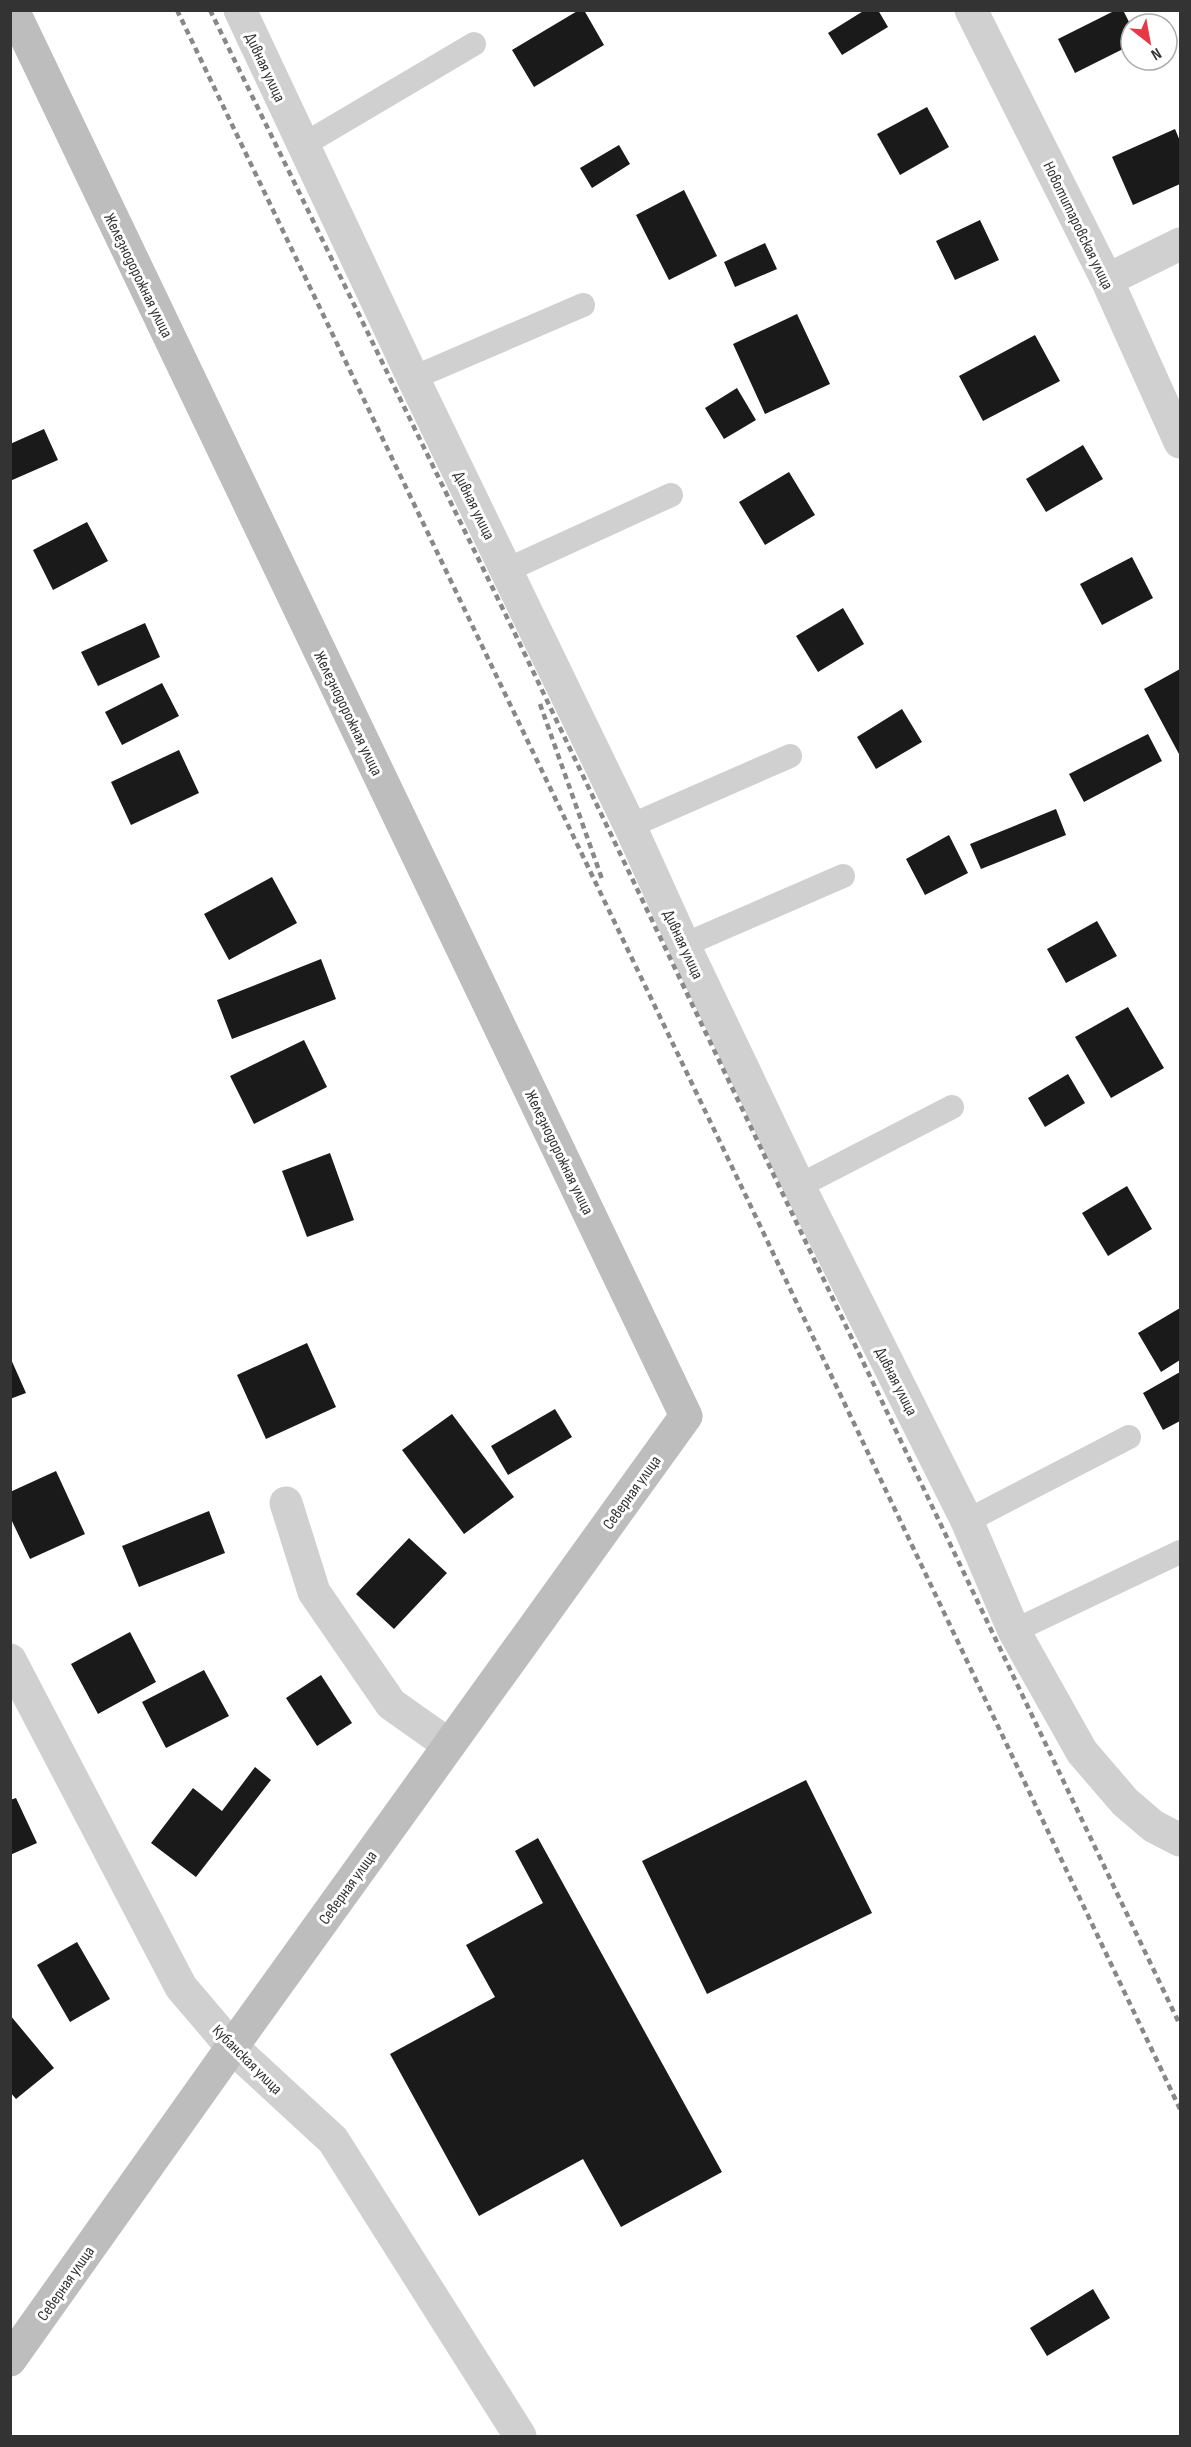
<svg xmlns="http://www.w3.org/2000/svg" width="1191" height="2447" font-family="'Sofia Sans Condensed',sans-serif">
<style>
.building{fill:#1a1a1a}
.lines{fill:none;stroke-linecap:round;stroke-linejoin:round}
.lane{stroke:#d0d0d0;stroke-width:24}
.street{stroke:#d0d0d0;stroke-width:33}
.secondary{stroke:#bdbdbd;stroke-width:33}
.rail{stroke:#888;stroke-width:4.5;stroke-dasharray:6 4.5;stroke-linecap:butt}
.labels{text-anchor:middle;stroke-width:6;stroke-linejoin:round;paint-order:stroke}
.street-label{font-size:16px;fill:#333;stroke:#fff}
</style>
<rect width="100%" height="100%" fill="#fff"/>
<path class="building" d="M579,10H584L604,45L534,87L512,50Z
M865,10H878L888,27L842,55L828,33Z
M1116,10H1123L1131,26V45L1075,73L1058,39Z
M927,107L949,147L900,175L877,134Z
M1175,129L1180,141V184L1133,205L1112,157Z
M619,145L630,164L592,188L580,168Z
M684,190L717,256L669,280L636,215Z
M980,220L999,260L955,280L936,241Z
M765,243L777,269L735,287L724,262Z
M797,314L830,384L765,414L733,344Z
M1035,335L1060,381L983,421L959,376Z
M737,388L756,420L724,439L705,408Z
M44,429L58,460L10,481V444Z
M1083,445L1103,479L1046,512L1026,479Z
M789,472L815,515L765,545L739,502Z
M87,522L108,561L53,590L33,550Z
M1132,557L1153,598L1102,625L1080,584Z
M843,608L864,644L818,672L796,636Z
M145,623L160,657L98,686L81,652Z
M1180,669V753L1179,754L1144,689Z
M162,683L179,716L122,745L105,712Z
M902,709L922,742L876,769L857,737Z
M1148,734L1162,761L1084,802L1069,774Z
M179,750L199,793L131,825L111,782Z
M1056,809L1066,835L981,869L970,844Z
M949,835L968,873L925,895L906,859Z
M272,877L297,923L229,960L204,914Z
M1097,921L1117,956L1066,983L1047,949Z
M321,959L336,999L232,1039L217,1000Z
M1128,1007L1164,1068L1111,1098L1075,1037Z
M304,1040L327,1087L254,1124L230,1076Z
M1068,1074L1085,1103L1045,1127L1028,1098Z
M330,1153L354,1220L307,1237L282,1171Z
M1127,1186L1152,1229L1108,1256L1082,1213Z
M1180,1308V1360L1161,1372L1138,1333Z
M307,1343L336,1407L266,1439L237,1375Z
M10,1357L26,1393L10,1399Z
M1180,1372V1421L1163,1430L1143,1393Z
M555,1409L572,1437L508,1475L491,1446Z
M452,1414L514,1497L464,1534L402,1450Z
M56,1471L85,1534L30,1559L10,1517V1492Z
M209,1511L225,1553L139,1587L122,1546Z
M409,1538L447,1573L394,1629L356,1594Z
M130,1632L156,1682L98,1714L71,1664Z
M204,1670L229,1716L166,1748L142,1702Z
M321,1675L352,1723L317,1746L286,1698Z
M255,1767L271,1780L196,1877L151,1843L193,1788L222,1811Z
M806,1780L872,1913L707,1994L642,1861Z
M16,1798L37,1843L10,1855V1800Z
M538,1838L722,2172L621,2227L583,2159L479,2216L390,2054L495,1997L466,1945L543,1903L515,1851Z
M77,1942L110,1999L70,2022L37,1965Z
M10,2015L54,2068L16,2099L10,2092Z
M1093,2289L1110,2318L1047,2356L1030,2328Z"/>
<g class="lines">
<path class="lane" d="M303,145L474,44
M413,378L583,305
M507,570L671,495
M630,826L790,756
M684,945L843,876
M799,1186L952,1107
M967,1521L1129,1437
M1014,1631L1180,1552"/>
<path class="street" d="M240,10L413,378L630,826L684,945L799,1186L967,1521L1014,1631L1082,1752L1125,1802L1153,1826L1180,1840
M971,10L1107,280L1180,442
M1107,280L1180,244
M286,1503L314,1592L391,1704L449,1745
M10,1660L181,1987L232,2047L333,2140L520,2436"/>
<path class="secondary" d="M10,2360L232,2047L686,1416L13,10"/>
<path class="rail" d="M177,10L744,1192L1180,2109
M210,10L519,642L1180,2025
M540,704L602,879"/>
</g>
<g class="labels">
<g class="street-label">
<text transform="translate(266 67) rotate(65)" y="6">Дивная улица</text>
<text transform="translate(1079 225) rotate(64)" y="6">Новотитаровская улица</text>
<text transform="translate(139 275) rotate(64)" y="6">Железнодорожная улица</text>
<text transform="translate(475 505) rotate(64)" y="6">Дивная улица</text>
<text transform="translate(349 713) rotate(64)" y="6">Железнодорожная улица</text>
<text transform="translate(684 944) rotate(65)" y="6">Дивная улица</text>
<text transform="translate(560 1152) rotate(64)" y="6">Железнодорожная улица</text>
<text transform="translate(897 1381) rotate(63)" y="6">Дивная улица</text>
<text transform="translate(631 1492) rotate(-54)" y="6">Северная улица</text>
<text transform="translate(347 1887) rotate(-54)" y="6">Северная улица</text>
<text transform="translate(248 2059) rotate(45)" y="6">Кубанская улица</text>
<text transform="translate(65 2283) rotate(-55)" y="6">Северная улица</text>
</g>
</g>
<rect width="1191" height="2447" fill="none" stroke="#333333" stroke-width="24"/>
<g transform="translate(1149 42) rotate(149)"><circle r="28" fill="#ffffff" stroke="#adadad" stroke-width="1.5"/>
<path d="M0-4.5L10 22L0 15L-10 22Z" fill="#e63946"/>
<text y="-9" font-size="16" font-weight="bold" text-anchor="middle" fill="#333333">N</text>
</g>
</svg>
